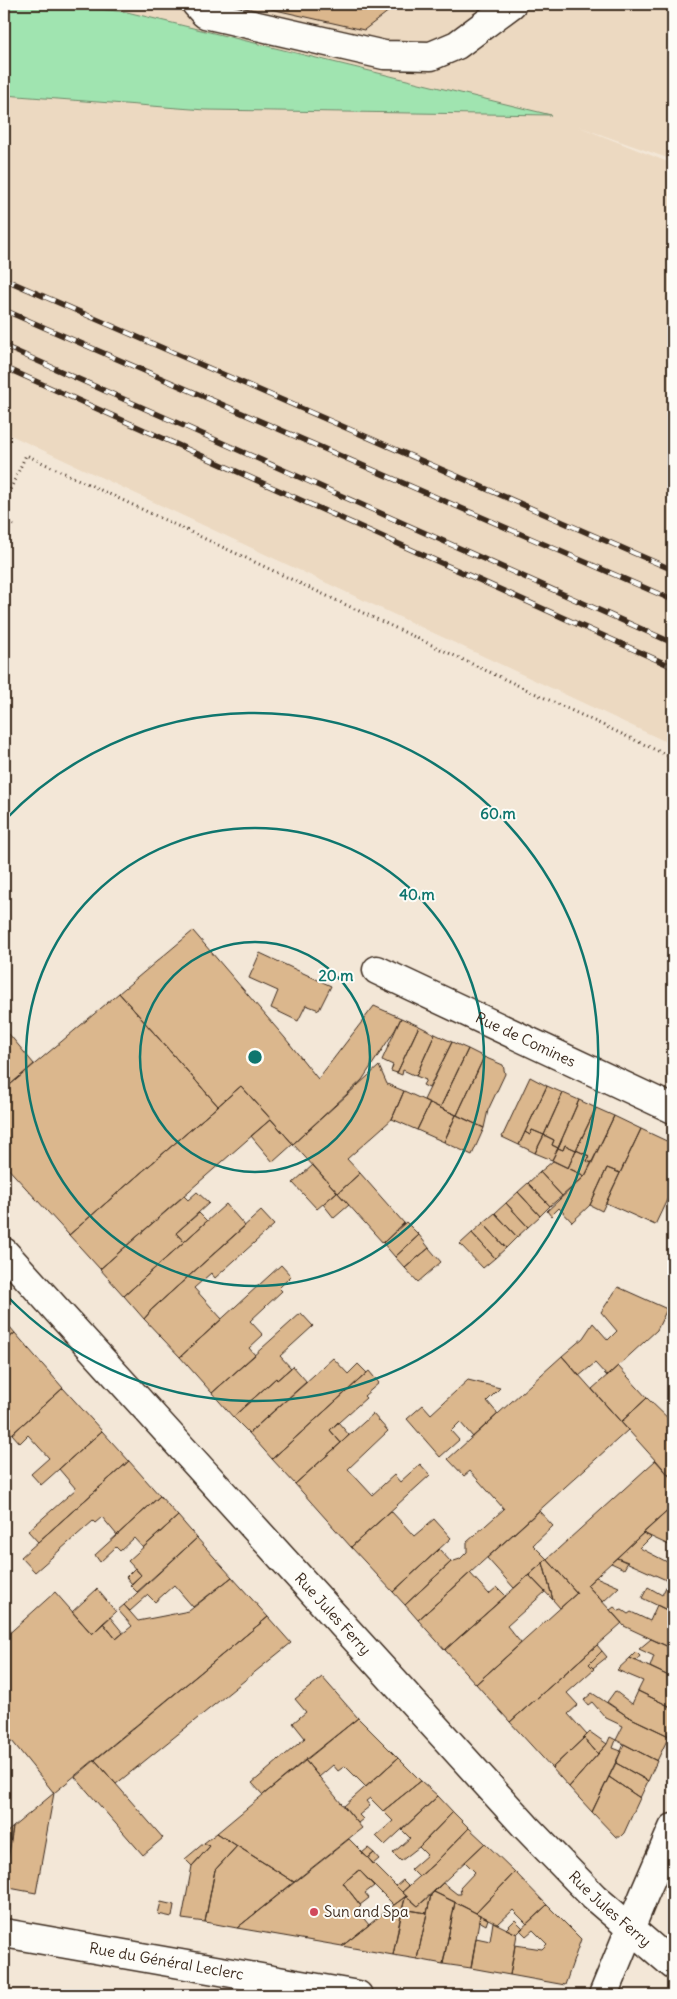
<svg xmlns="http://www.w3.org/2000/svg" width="677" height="1999" font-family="Delius,sans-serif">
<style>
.built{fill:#ecd9c1}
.green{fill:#a0e4b0;stroke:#6e8767}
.building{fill:#dbb78d;stroke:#3b2a1e}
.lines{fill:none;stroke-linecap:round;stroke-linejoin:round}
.minor-casing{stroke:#3b2a1e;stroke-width:31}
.path{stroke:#3b2a1e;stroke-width:3;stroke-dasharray:1 4;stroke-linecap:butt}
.minor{stroke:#fdfcf7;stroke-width:28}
.rail-casing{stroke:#3b2a1e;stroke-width:5.5}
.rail{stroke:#fdfcf7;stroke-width:4;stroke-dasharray:11;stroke-linecap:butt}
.ring{fill:none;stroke:#0f766e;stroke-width:2.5}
.poi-dot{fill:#d1495b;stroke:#fdfcf7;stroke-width:2}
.labels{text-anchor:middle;stroke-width:4;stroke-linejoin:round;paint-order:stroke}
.street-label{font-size:15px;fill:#3b2a1e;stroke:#fdfcf7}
.poi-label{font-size:15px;fill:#3b2a1e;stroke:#fdfcf7;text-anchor:start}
.centre{fill:#0f766e;stroke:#fdfcf7;stroke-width:2.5}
.ring-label{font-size:15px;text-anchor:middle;font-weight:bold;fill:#0f766e;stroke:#fdfcf7;stroke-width:4;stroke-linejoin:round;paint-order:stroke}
</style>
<rect width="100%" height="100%" fill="#f3e7d7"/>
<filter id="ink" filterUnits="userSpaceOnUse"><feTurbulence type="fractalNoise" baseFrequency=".02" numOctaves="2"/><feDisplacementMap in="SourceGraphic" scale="10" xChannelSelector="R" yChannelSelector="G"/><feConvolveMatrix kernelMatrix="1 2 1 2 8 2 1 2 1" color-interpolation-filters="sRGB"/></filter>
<g filter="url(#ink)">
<path class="built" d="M50,4H673V160L577,126L673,164V745L4,432V95L205,110L548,115L127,12Z"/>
<path class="green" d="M4,4H50L127,12L551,115L205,110L4,95Z"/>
<path class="building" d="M249,4H398L364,30Z
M193,931L285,1038L318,1079L374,1006L401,1018L395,1030L362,1080L293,1144L241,1086L218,1106L119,993Z
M260,953L331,986L319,1010L306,1005L298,1021L271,1008L278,991L249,978Z
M119,993L218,1106L69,1235L4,1164V1090Z
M401,1018L419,1026L397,1073L391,1071L393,1065L382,1060Z
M419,1026L435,1034L416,1076L403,1070L402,1075L397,1073Z
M4,1028L34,1064L4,1090Z
M435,1034L452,1042L429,1088L423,1085L426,1080L416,1076Z
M452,1042L468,1049L440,1108L424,1100Z
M468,1049L484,1057L457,1115L440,1108Z
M484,1057L503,1065L505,1074L488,1110L484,1128L457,1115Z
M379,1066L387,1084L404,1091L392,1119L347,1159L360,1173L338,1193L293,1144Z
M530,1077L547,1086L519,1145L502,1137Z
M241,1086L271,1119L100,1269L69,1235Z
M547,1086L563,1093L544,1135L532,1130L530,1135L525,1132Z
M404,1091L430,1103L417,1130L392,1119Z
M563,1093L579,1100L558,1148L552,1145L554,1140L544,1135Z
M579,1100L596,1108L576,1150L565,1145L563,1150L558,1148Z
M430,1103L456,1115L444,1142L417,1130Z
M596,1108L614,1116L592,1163L587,1161L589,1156L576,1150Z
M456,1115L484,1128L472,1155L444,1142Z
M614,1116L641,1129L620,1173L607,1168L590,1205L572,1222L559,1208L551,1216L547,1211L585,1176Z
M271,1119L293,1144L273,1162L251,1136Z
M641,1129L673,1144V1187L655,1225L606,1203Z
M532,1130L544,1135L535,1153L519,1145L525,1132L530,1135Z
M544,1135L554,1140L552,1145L558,1148L552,1160L535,1153Z
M565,1145L576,1150L568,1168L552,1160L558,1148L563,1150Z
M576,1150L589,1156L587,1161L592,1163L585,1176L568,1168Z
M553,1161L585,1176L562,1196L540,1172Z
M313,1165L337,1192L317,1209L293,1183Z
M607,1168L620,1173L602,1211L590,1205Z
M540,1172L562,1196L550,1206L528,1183Z
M360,1173L404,1223L383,1243L338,1193Z
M528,1183L550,1206L540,1216L518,1192Z
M197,1192L209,1203L176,1233L184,1242L124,1296L100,1269L184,1196L188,1200Z
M337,1192L349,1205L334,1218L323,1204Z
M518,1192L540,1216L528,1227L506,1203Z
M506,1203L528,1227L517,1237L495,1213Z
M226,1204L245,1226L150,1311V1312L144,1319L124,1296Z
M261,1211L274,1225L215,1278L211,1273L194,1288L222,1319L180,1357L144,1319L150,1312V1311Z
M199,1213L207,1221L184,1242L176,1233Z
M495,1213L517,1237L506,1248L483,1223Z
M406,1222L419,1235L395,1257L383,1243Z
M483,1223L506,1248L495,1258L472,1233Z
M472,1233L495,1258L483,1268L460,1244Z
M419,1235L429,1248L405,1268L395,1257Z
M429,1248L441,1262L418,1282L405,1268Z
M281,1265L291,1276L279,1288L282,1291L250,1321L263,1335L249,1348L255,1355L212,1393L180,1357Z
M618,1287L667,1309L657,1330L607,1376L595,1363L579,1376L562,1356L583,1338L593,1323L608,1340L617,1331L601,1312Z
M301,1313L313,1326L280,1356L291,1368L277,1380L276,1378L233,1417L212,1393Z
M4,1320L15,1333L4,1342Z
M15,1333L63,1388L12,1434L4,1425V1342Z
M562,1356L628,1430L418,1620L405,1605L451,1562L460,1559L467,1552V1542L504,1509L470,1471L464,1476L448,1459Z
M333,1358L348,1374L358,1364L367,1373L272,1459L249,1433Z
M293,1366L307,1382L249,1433L233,1417L276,1378L277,1380Z
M618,1366L647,1398L621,1422L592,1389Z
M369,1371L379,1383L364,1396L366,1398L330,1430L341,1443L295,1484L272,1459Z
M468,1380L500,1388L487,1401L498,1414L473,1437L460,1422L451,1431L459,1440L440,1457L407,1419L423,1405L431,1414Z
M63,1388L102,1431L41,1485L31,1474L49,1458L28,1435L20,1443L12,1434Z
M647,1398L673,1423V1480L621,1422Z
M373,1414L388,1431L348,1469L372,1495L394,1475L400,1482L420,1464L430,1475L351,1547L295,1484Z
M338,1422L349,1435L341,1443L330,1430Z
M102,1431L129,1461L38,1542L28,1531L76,1489L59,1469Z
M656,1460L673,1480V1506L587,1585L622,1623L510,1722L476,1684L577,1593L547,1559Z
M129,1461L160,1496L117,1535L102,1517L95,1523L93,1521L35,1572L21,1557Z
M160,1496L178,1516L143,1548L134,1538L120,1551L116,1547L100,1562L95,1555Z
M673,1506V1547L643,1533Z
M391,1511L414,1536L434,1519L451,1538L393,1592L351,1547Z
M539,1511L553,1526L533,1545L547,1559L514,1588L487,1558Z
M178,1516L197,1538L137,1592L130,1585L141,1575L128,1561Z
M643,1533L651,1537L640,1548L673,1565V1583L617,1558Z
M197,1538L232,1577L193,1607L174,1585L155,1602L148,1595L130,1611L124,1605Z
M439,1549L451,1562L405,1605L393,1592Z
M617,1558L628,1562L624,1569L611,1563Z
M547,1559L577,1593L560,1608L553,1600L543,1563Z
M543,1563L553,1600L529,1575Z
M135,1568L141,1575L132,1584L126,1577Z
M470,1573L489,1594L497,1587L506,1596L445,1650L418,1620Z
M529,1575L545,1592L507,1626L521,1643L476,1684L445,1650Z
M232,1577L268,1617L54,1793L12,1741L8,1743L4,1739V1638L55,1592L92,1634L103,1623L116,1639L132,1626L118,1610L124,1605L138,1621L189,1611Z
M596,1577L619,1587L603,1602L587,1585Z
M669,1581L673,1583V1613L642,1598L648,1587L662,1595Z
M97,1589L116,1612L92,1634L72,1612Z
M657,1605L673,1613V1649L624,1626L610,1610L614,1607L619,1611L622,1610L628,1614L631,1612L650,1621Z
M110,1617L123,1633L116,1639L103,1623Z
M268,1617L291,1643L116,1784L95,1760Z
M651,1639L673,1649V1678L650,1667L654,1656L639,1649Z
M597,1645L602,1651L589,1664L594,1669L567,1693L578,1705L568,1714L587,1735L552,1768L510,1722Z
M602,1651L607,1657L593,1668L589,1664Z
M636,1652L640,1656L636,1661L630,1658Z
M630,1658L673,1678V1708L638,1691L643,1681L617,1670Z
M322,1677L358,1718L263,1795L252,1783L305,1738L293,1723L306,1712L295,1699Z
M615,1691L632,1704L638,1691L673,1708V1725L669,1736L627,1716L607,1702Z
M592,1693L627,1716L669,1736L657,1761L616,1740L623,1726L606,1718L592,1702L588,1705L584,1700Z
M358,1718L398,1758L366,1787L345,1766L338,1771L333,1765L319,1777L305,1760Z
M590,1732L607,1744L598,1754L584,1738Z
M610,1737L616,1740L613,1748L621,1751L592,1812L569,1787L607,1744Z
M584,1738L598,1754L569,1787L552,1768Z
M624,1744L657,1761L648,1781L616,1763Z
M398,1758L421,1781L383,1811L370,1798L366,1801L370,1806L359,1815L363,1819L358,1823L344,1806Z
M95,1760L163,1838L143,1855L75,1777Z
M305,1760L362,1828L294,1882L217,1833Z
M616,1763L648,1781L640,1798L609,1777Z
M609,1777L640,1798L624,1833L620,1837H616L592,1812Z
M421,1781L438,1796L385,1845L376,1836L393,1821L383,1811Z
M54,1793L36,1893L4,1887L13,1827Z
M438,1796L453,1812L419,1847L401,1861L393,1853L410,1838L402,1830Z
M453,1812L469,1828L436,1862L419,1877L411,1869L427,1855L419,1847Z
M13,1827L4,1880V1835Z
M469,1828L485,1843L418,1906L402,1892L436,1862Z
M217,1833L237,1846L215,1870L205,1922L182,1919L192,1866L210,1846L204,1843Z
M349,1839L406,1896L394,1905L359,1870L343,1883L361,1906L357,1910L369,1925L342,1946L237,1928Z
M204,1843L210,1846L192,1866L185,1859Z
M485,1843L515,1872L476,1913L434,1892L443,1883L457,1894H461L460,1888L475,1872L465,1862Z
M237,1846L294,1882L237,1928L205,1922L215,1870Z
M368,1848L374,1853L368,1858L362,1853Z
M374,1853L379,1859L373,1864L368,1858Z
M359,1870L374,1886L365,1893L369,1898L360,1905L343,1883Z
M515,1872L547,1905L527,1924L513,1910L498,1924L476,1913Z
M403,1880L409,1886L402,1892L396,1886Z
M434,1892L455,1902L443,1964L417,1959L431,1895Z
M431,1895L427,1913L402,1909L406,1896L418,1906Z
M405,1897L393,1955L342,1946L394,1905Z
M161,1902L174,1905L172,1917L158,1914Z
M455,1902L480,1915L471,1968L443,1964Z
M547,1905L581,1939L565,1985L510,1975L515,1945L542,1949L547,1944L533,1930L526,1936L520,1930Z
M402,1909L427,1913L417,1959L393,1955Z
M480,1915L488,1919L486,1925L479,1921Z
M515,1920L523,1928L517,1934L506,1929Z
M493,1922L517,1934L510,1975L471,1968L476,1938L490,1941Z"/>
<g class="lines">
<defs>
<g id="minor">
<path d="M196,4L205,14L384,55L431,56L457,45L512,4"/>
<path id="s1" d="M377,970L673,1109"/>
<path id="s2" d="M4,1252L526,1827L594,1897L673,1965"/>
<path id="s3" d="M4,1933L358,1995"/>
<path d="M603,1995L644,1895L673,1828"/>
</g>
</defs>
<use href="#minor" class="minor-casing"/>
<path class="path" d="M4,503L26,455L673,758
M4,522L14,526"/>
<use href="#minor" class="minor"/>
<defs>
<path id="rail" d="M4,279L673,570
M4,310L673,600
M4,346L673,643
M4,367L673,667"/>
</defs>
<use href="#rail" class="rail-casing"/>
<use href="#rail" class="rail"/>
</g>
</g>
<g class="ring">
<circle cx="255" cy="1057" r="115"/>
<circle cx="255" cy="1057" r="229"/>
<path d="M5 820A344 344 0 1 1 5 1294"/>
</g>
<circle class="poi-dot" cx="314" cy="1912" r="5"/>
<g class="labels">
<g class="street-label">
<text dy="5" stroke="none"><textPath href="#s1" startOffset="164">Rue de Comines</textPath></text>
<text dy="5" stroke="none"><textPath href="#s2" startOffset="489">Rue Jules Ferry</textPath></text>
<text dy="5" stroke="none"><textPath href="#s2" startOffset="894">Rue Jules Ferry</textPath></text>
<text dy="5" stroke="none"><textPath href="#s3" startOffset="165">Rue du Général Leclerc</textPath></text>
</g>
<g class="poi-label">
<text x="324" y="1917">Sun and Spa</text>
</g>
</g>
<circle cx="255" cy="1057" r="8" class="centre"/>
<g class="ring-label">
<text x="498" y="819">60 m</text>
<text x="417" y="900">40 m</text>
<text x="336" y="981">20 m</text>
</g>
<rect width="677" height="1999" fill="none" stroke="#fdfcf7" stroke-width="20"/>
<rect x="10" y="10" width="657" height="1979" fill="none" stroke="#3b2a1e" stroke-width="2" filter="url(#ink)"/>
</svg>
